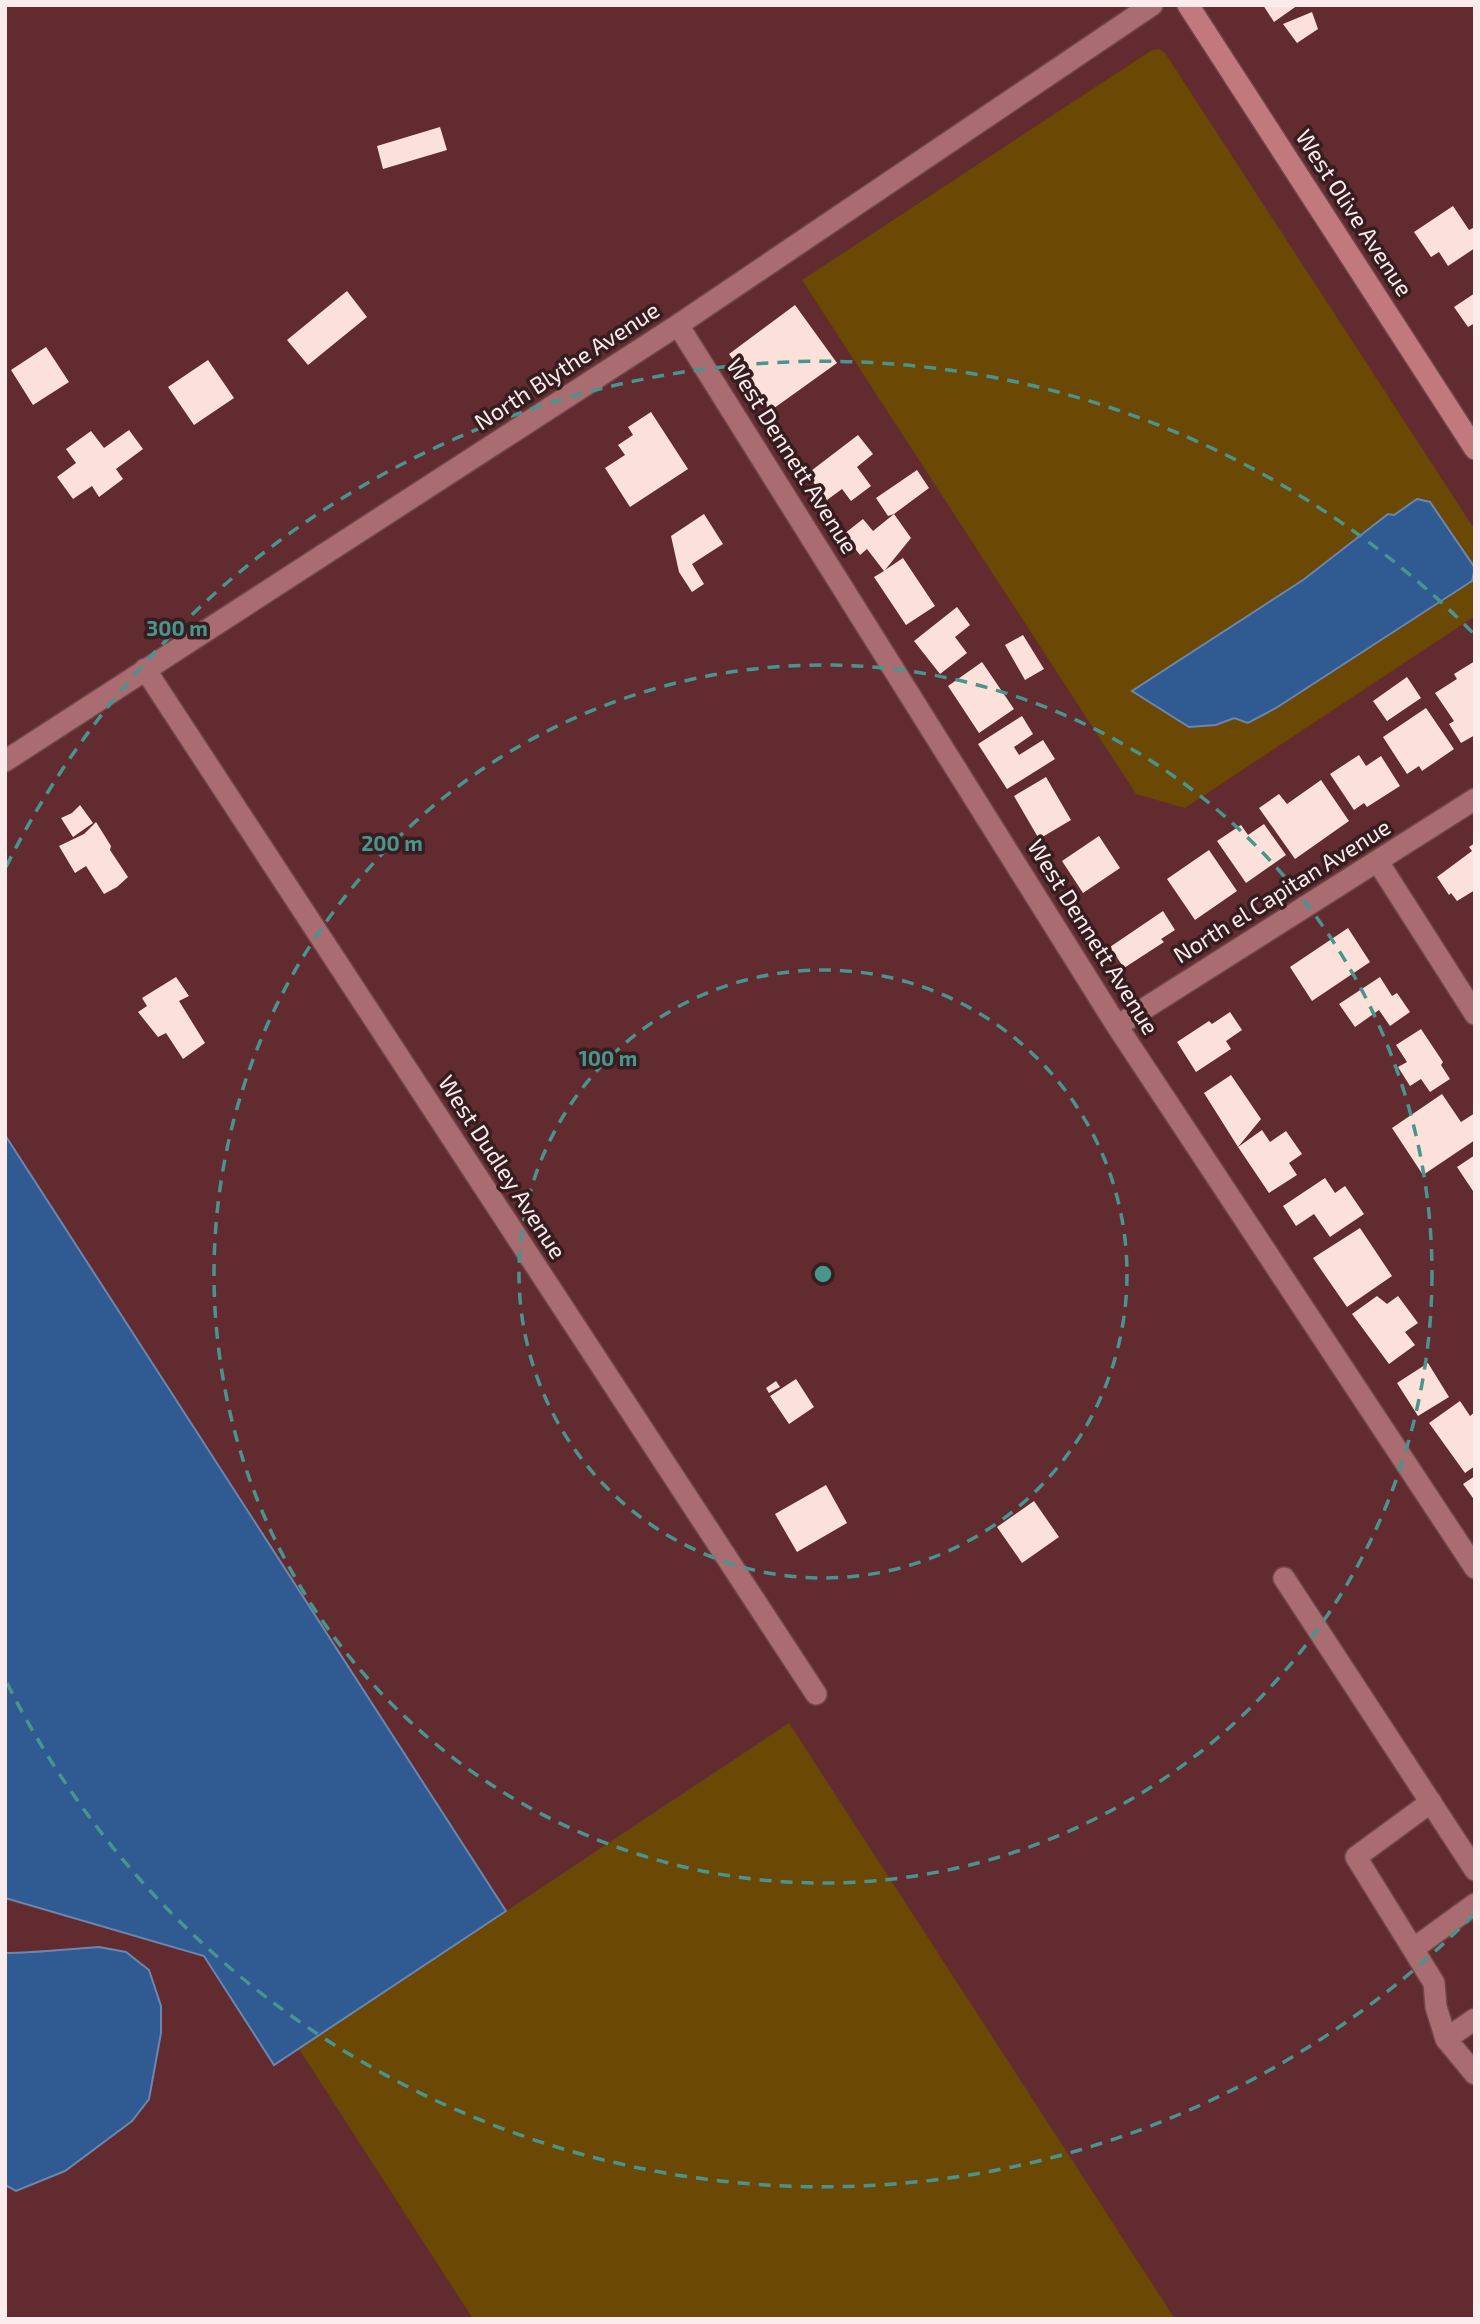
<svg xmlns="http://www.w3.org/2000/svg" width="1480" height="2324" font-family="'Exo 2',sans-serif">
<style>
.green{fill:#6b4804}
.water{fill:#2f5a92;stroke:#6c86ad;stroke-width:2}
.building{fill:#fce1da}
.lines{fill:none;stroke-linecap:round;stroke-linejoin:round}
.minor-casing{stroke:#70464b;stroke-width:24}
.major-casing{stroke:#70464b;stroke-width:24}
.minor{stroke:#a96c70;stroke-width:21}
.major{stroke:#c2797e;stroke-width:21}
.ring{fill:none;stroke:#4a948e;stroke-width:3.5;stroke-dasharray:12 9}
.labels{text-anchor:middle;stroke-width:7;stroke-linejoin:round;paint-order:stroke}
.street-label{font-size:23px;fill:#faecec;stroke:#361d1f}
.centre{fill:#4a948e;stroke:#361d1f;stroke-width:3.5}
.ring-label{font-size:21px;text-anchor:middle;font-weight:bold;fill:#4a948e;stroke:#361d1f;stroke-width:7;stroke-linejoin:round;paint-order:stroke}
</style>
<rect width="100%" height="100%" fill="#612b30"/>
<path class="green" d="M1159,49L1165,53L1475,530V616L1185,808L1136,794L802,280L1152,50Z
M789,1723L1175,2319H473L299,2049Z"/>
<path class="water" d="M1417,499L1430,502L1475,568L1472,581L1276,708L1248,723L1234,718L1216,725L1189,727L1132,691L1303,580L1388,514L1394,515Z
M5,1135L506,1911L274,2065L204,1956L5,1898Z
M99,1947L126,1952L149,1970L161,2006V2033L149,2099L132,2121L65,2171L16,2191L5,2185V1953C37,1953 67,1949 99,1947Z"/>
<path class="building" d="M1263,5H1298L1274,22Z
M1312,12L1318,29L1297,43L1283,24Z
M440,127L447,150L383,169L377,146Z
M1453,206L1469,230L1475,227V248L1448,266L1439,252L1431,257L1414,232Z
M347,291L367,317L308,365L287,340Z
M1475,293V323L1468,327L1454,307Z
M795,305L837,363L770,411L729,354Z
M46,347L69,382L33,405L11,370Z
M208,360L234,398L194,425L168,387Z
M651,412L688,469L630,507L605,468L625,455L618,445L633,435L628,427Z
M129,430L143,449L116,469L123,479L99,497L92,486L73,499L57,477L76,463L66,449L91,431L104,448Z
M858,435L873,454L857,467L871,486L851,501L842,489L827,500L807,474Z
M917,470L929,488L894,514L911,538L885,570L903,558L935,606L906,625L874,577L884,571L867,549L860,555L844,534L863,519L873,531L894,514L888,516L876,498Z
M704,514L723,544L692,564L704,584L692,592L679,572L671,536Z
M957,607L970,625L955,637L967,653L940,674L914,641Z
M1023,635L1044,669L1025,680L1005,645Z
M1475,661V735L1461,743L1449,724L1454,721L1435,693L1457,679L1454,674Z
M982,662L1014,709L979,733L948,686Z
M1407,677L1421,698L1387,721L1373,701Z
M1426,708L1454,749L1422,771L1419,766L1407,774L1383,737Z
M1022,716L1033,734L1014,747L1019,755L1043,740L1055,759L1007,789L978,744Z
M1359,755L1366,766L1381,756L1400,786L1367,807L1364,803L1354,810L1330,774Z
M1046,777L1071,820L1039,839L1014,796Z
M1321,780L1349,821L1295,859L1259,808L1279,794L1287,804Z
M80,805L93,823L73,837L61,818L72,813Z
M96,822L111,846L110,850L128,877L117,887L104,894L86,866L75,873L59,846L84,834Z
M1264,824L1286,855L1246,883L1217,841L1241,825L1248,835Z
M1099,836L1120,868L1083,893L1062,861Z
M1475,843V890L1457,901L1451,893L1449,895L1437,877L1472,851L1469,847Z
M1209,850L1237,891L1195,920L1167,879Z
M1163,911L1175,930L1161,939L1164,942L1124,968L1110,947Z
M1348,928L1370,962L1312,1001L1290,967Z
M176,977L189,996L179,1001L205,1043L183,1059L166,1033L158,1037L138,1012L147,1006L142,998Z
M1380,977L1392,996L1397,993L1410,1012L1390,1026L1379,1010L1355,1027L1339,1004Z
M1230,1012L1242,1030L1226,1041L1231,1049L1196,1072L1177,1042L1209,1021L1212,1024Z
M1421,1029L1443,1062L1441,1065L1450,1079L1430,1092L1421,1079L1410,1086L1398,1067L1407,1062L1396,1045Z
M1231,1075L1261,1119L1238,1147L1262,1130L1270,1142L1286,1131L1302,1154L1289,1163L1297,1175L1269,1193L1238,1147L1204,1093Z
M1442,1094L1461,1122L1475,1113V1140L1423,1175L1392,1128Z
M1475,1155V1194L1457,1167Z
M1325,1178L1335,1193L1345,1186L1364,1214L1330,1237L1314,1214L1296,1226L1283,1206Z
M1360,1228L1392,1276L1347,1307L1313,1258Z
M1377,1296L1387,1304L1398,1296L1418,1323L1405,1332L1415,1345L1389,1364L1352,1314Z
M1428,1363L1449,1397L1418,1416L1397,1383Z
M796,1379L814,1407L789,1424L770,1396Z
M776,1381L780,1387L769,1393L766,1388Z
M1460,1401L1470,1416L1475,1412V1466L1465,1473L1429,1423Z
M1475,1476V1501L1463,1484Z
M826,1485L847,1523L797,1552L775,1514Z
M1034,1501L1059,1537L1022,1563L997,1527Z"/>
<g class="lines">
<defs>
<path id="minor" d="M678,325L1117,1026L1475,1568
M145,669L816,1694
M5,761L678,325L1152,5
M1378,862L1475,1014
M1117,1026L1475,799
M1284,1578L1475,1870
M1431,1802L1356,1857L1413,1949L1475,1904
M1413,1949L1434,1983L1436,2007L1446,2039L1475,2074
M1446,2039L1475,2019"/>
<path id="major" d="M1188,5L1475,449"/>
</defs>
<use href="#minor" class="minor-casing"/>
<use href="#major" class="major-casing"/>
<use href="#minor" class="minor"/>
<use href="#major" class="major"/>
</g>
<g class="ring">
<circle cx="823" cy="1274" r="304"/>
<circle cx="823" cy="1274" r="609"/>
<path d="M1474 1914A913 913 0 0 1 6 1681M6 867A913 913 0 0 1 1474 634"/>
</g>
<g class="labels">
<g class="street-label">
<text transform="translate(1354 213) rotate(57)" y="8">West Olive Avenue</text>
<text transform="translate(567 366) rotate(-33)" y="8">North Blythe Avenue</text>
<text transform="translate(792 456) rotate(58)" y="8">West Dennett Avenue</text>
<text transform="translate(1282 891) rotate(-32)" y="8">North el Capitan Avenue</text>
<text transform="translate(1093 937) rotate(58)" y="8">West Dennett Avenue</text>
<text transform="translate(502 1167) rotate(57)" y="8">West Dudley Avenue</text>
</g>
</g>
<circle cx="823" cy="1274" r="10" class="centre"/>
<g class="ring-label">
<text x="177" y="636">300 m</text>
<text x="392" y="851">200 m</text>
<text x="608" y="1066">100 m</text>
</g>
<rect width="1480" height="2324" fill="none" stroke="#faecec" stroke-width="14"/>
</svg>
